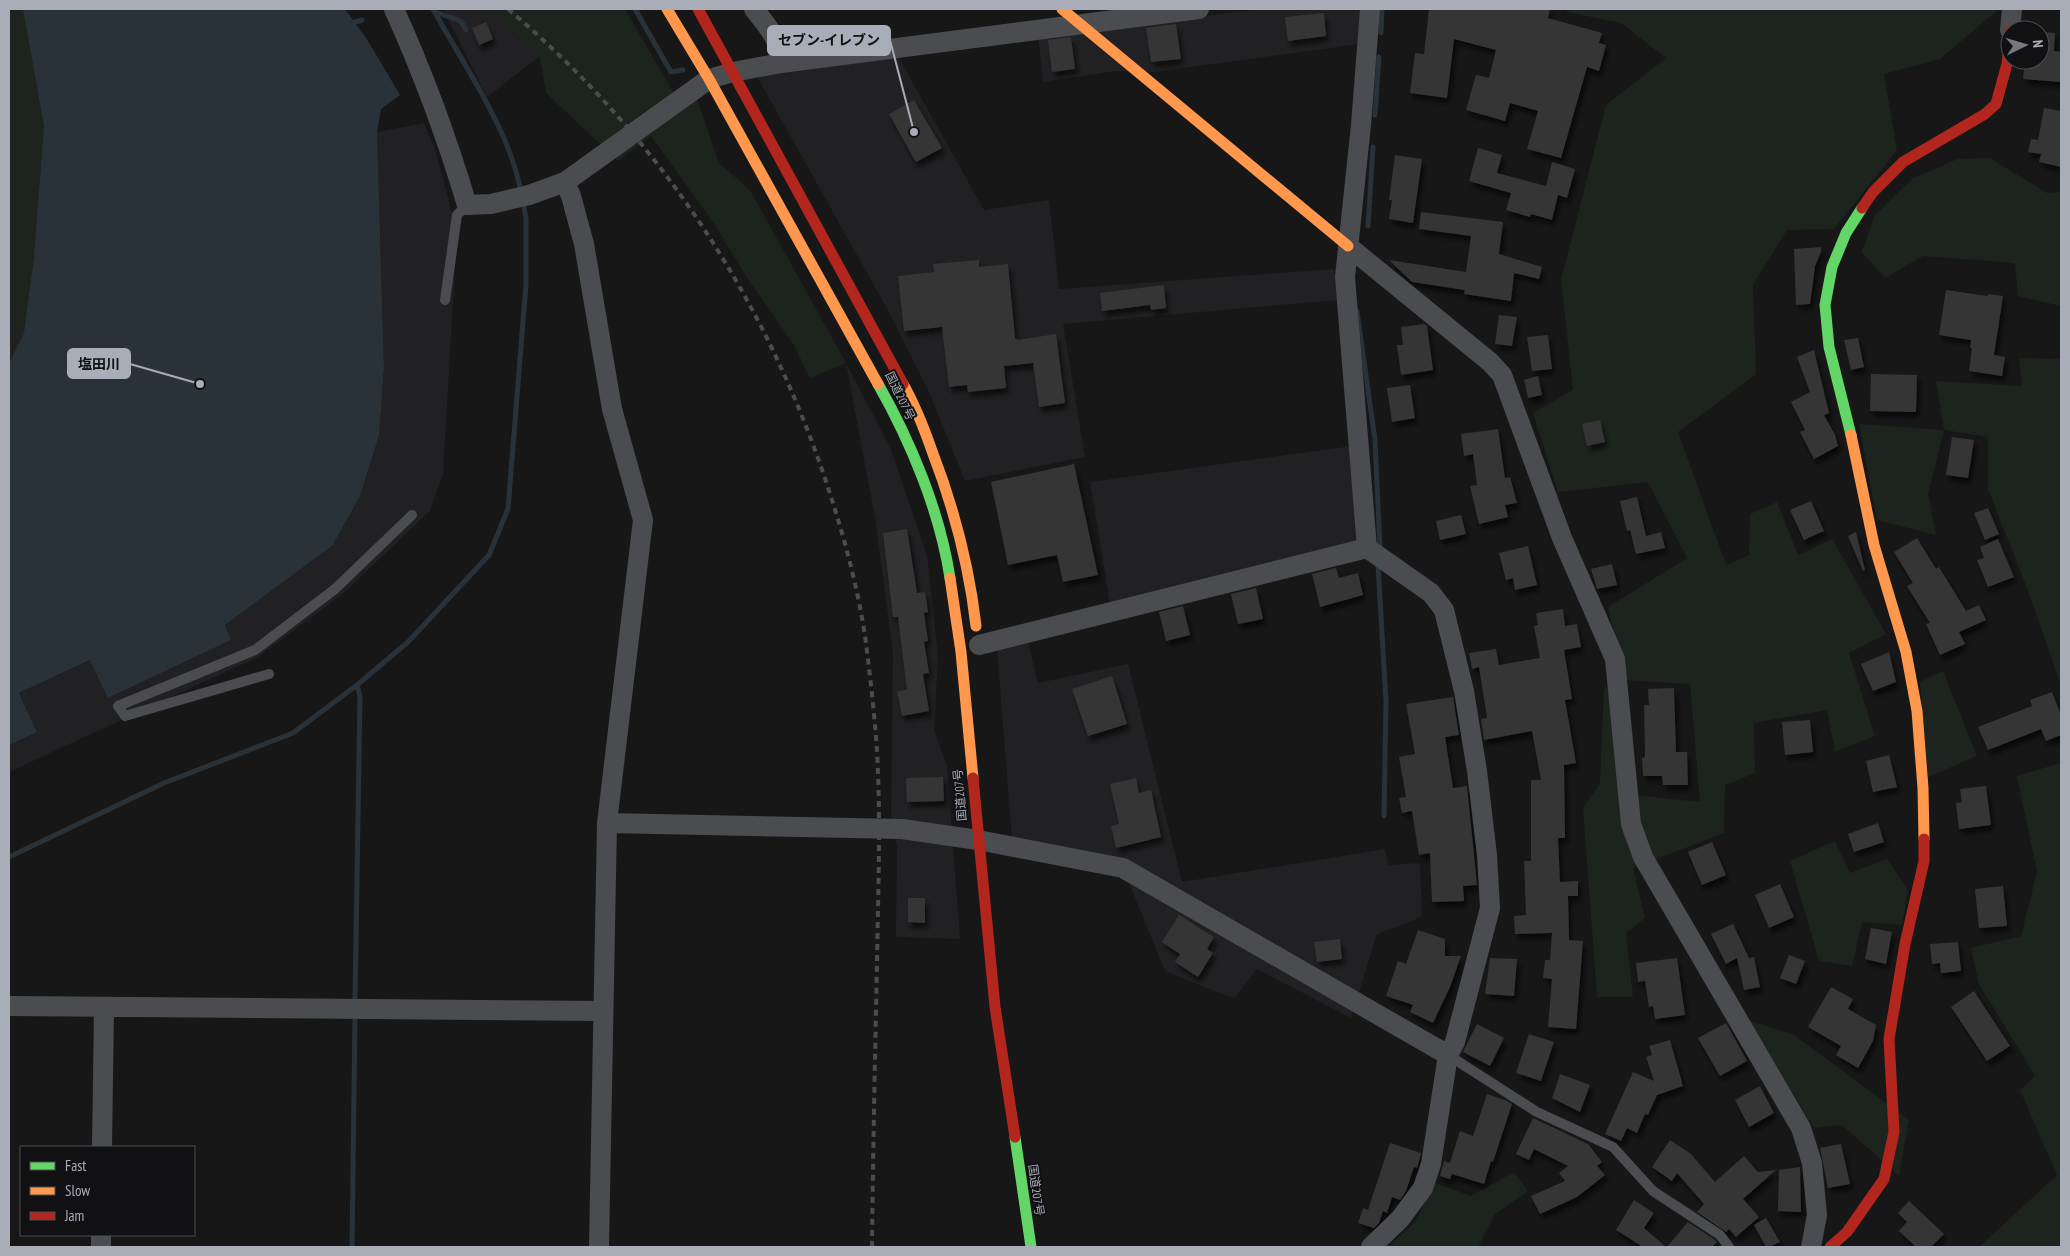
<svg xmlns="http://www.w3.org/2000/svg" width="2070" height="1256" font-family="'PT Sans Narrow','Noto Sans JP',sans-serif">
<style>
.built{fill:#212123}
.green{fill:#1d241e;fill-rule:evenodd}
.water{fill:#2a3239}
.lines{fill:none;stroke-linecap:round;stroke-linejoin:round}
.stream{stroke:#2a3239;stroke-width:5}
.building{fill:#353536;filter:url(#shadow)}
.lane{stroke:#4b4c50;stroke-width:10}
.street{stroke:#4b4c50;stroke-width:20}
.fast{stroke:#63d668;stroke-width:11}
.slow{stroke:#ff974d;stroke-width:11}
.jam{stroke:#b3261e;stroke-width:11}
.rail{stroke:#4b4c4f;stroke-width:4;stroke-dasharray:6 5;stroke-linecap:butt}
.labels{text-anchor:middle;stroke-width:4;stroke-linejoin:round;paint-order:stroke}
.street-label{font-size:12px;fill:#a8adb8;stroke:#111113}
.leader{fill:none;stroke:#a8adb8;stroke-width:2}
.callout-dot{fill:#a8adb8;stroke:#111113;stroke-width:2}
.callout{fill:#a8adb8;stroke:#a8adb8;stroke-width:2}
.callout-label{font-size:14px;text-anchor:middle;font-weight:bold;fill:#111}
</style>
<defs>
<filter id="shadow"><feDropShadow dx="3" dy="5.5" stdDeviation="2.5" flood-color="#0009"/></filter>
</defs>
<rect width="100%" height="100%" fill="#171717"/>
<path class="built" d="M443,9H484L540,56L487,97Z
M1263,9H1362L1359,44L1154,72L1116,71L1043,82L1038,36Z
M896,53L984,210L1049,200L1059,289L1334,269L1337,300L1063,324L1085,457L965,481L929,392L890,314L755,73Z
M424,123L436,152L457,233L443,474L430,511L340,596L258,657L9,772V745L37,732L19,693L91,660L108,698L231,640L225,625L332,546L379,435L384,368L377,132Z
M9,328L24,333L9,363Z
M846,363L890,447L927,555L938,656L934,729L947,766L960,939L896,937L897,847L891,813L893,652L875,518Z
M1352,446L1359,544L1110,604L1090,482Z
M1028,642L1038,683L1128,664L1182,882L1385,849L1388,865L1420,863L1422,917L1377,934L1351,1018L1257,969L1234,999L1165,971L1120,861L1012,840L997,648Z"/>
<path class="green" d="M9,9H47L118,172L9,363L24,334L9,328Z
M484,9H625L683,109L697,99L719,163L750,190L846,363L810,378L794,345L750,282L709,216L651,136L618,161L546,93L540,56Z
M1567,9H1999L1940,59L1884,74L1897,150L1834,229L1787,230L1753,285L1756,374L1678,432L1726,565L1749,555L1750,514L1777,502L1798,555L1832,539L1886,634L1849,653L1875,736L1835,752L1827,710L1754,723L1755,773L1725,785L1724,833L1633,868L1645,918L1626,933L1633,997H1597L1583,807L1600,784L1604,689L1624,679L1608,607L1687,558L1648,482L1558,492L1533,413L1573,390L1561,280L1606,105L1666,58L1621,23L1567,12ZM1624,680L1690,684L1700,802L1634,795Z
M1990,158L2047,193L2061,192V306L2018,296L2015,263L1923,256L1885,278L1862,252L1874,216L1912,179L1957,159Z
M2019,358L2061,359V685L2027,588L1988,489V437L1944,430L1928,494L1936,535L1877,520L1859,424L1944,430L1936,381L2022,386Z
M1943,671L1977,756L1928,777L1920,682Z
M2061,763V1247H1979L2057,1175L2020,1090L2035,1076L1979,984L1971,948L2021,936L2037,872L2017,776Z
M1835,841L1850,873L1887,859L1908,890L1902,925L1862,922L1852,966L1819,961L1790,861Z
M1748,1020L1794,1035L1909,1120L1899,1176L1842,1125L1814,1128Z
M1514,1172L1528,1191L1495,1214L1478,1247H1388L1415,1222L1435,1183L1471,1196Z"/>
<path class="water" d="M23,9H345L368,41L400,95L381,109L377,132L384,368L379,435L360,496L332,546L225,625L231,640L108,698L90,660L19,693L37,732L9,745V363L24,333L34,257L44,126Z"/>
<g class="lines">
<path class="stream" d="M433,9C464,66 509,128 521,192
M635,9L671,72L683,70
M435,12L461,21L466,30
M348,24L362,20
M1381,33L1382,9
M1375,115L1379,57
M1368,226L1373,147
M1357,311L1375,440L1380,548
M1378,565L1386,702L1384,816
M9,857L164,783L293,733L357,685L408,642L489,555L508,509L526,284V219L523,201
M355,999L360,696L357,685
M352,1247L355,1017"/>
</g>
<path class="building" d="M1429,9H1550L1548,18L1602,33L1599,43L1606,45L1599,71L1587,67L1561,158L1527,149L1538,111L1510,103L1505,121L1466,110L1476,75L1489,78L1496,50L1454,39L1447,98L1410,93L1415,53L1424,54Z
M1324,13L1326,36L1288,41L1285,17Z
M486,22L493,39L479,45L472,28Z
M1176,24L1181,59L1151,62L1146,28Z
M2040,32L2055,33L2054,51L2061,52V82L2023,79L2025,60H2040Z
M1071,37L1075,69L1052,72L1048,40Z
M914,100L942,148L916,162L889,114Z
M2044,108L2061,111V167L2039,162L2041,154L2028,152L2031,139L2038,140Z
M1478,148L1502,155L1497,173L1546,186L1552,162L1575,169L1567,198L1558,195L1552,220L1531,214L1530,217L1506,210L1511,193L1469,181Z
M1395,155L1422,159L1413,223L1389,219L1392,200H1389Z
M1421,212L1503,222L1499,254L1542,267L1539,279L1514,273L1511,301L1464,294L1465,290L1412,282L1389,260L1466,272L1471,236L1419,229Z
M1821,247V252L1815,266L1810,304L1796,305L1794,249Z
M979,260V267L1008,264L1015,338L1018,340L1056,334L1065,403L1039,407L1033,363L1004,366L1006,388L968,392L967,385L949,387L942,327L904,331L898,276L934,272L933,264Z
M1164,285L1166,308L1151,310L1150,305L1102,311L1100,293Z
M1946,290L1988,296V294L2003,296L1994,355L2005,357L2002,376L1969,371L1972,348H1970L1971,340L1939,335Z
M1499,315L1517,317L1512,346L1495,344Z
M1425,324L1427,326L1433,370L1401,375L1397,345H1403L1401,327Z
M1548,335L1552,369L1532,371L1527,337Z
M1858,338L1864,367L1851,370L1844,340Z
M1814,350L1829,413L1824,415L1835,435L1838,446L1814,459L1800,432L1805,430L1791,402L1810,392L1797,357Z
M1871,374L1917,375L1916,412L1870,411Z
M1538,376L1542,395L1528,398L1524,380Z
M1410,385L1415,418L1392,422L1387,388Z
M1600,420L1605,442L1587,446L1582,424Z
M1498,429L1505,478L1510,477L1517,503L1505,505L1508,517L1479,524L1470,486L1477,485L1473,454L1464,456L1461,434Z
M1952,437L1974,440L1968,478L1946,475Z
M1074,464L1098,575L1063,582L1057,555L1008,565L991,482Z
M1637,497L1646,536L1661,532L1665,548L1636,554L1630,530L1627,531L1620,501Z
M1811,501L1824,531L1804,540L1790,510Z
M1988,508L1999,534L1985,540L1974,513Z
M1461,515L1466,534L1440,540L1436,521Z
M907,529L917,593L925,592L928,612L924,613L928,641L924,642L929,673L923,674L929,711L902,716L897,691L907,690L898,617H893L883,533Z
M1856,532L1865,570L1863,571L1848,536Z
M1917,538L1936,569L1939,567L1966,611L1979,605L1986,620L1959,632L1965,644L1940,655L1926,624L1930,623L1907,586L1913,583L1894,552Z
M1998,539L2014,577L1988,587L1977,560L1984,558L1980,547Z
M1528,546L1537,585L1515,590L1513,578L1506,580L1499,553Z
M1612,564L1617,585L1597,589L1591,569Z
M1336,568L1339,578L1358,573L1363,595L1320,607L1312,574Z
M1256,588L1263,619L1238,624L1231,594Z
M1183,606L1190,635L1166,641L1159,612Z
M1563,609L1565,626L1577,624L1581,647L1564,650L1572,699L1565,700L1576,763L1564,765L1565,838H1558L1560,882L1578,881V896H1568L1569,940L1583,941L1576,1029L1548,1027L1552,979L1543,978L1545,960H1550L1552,933L1515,934L1514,916L1526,915L1524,861H1531V780H1541L1532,731L1484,740L1481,719L1487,718L1479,667L1472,669L1469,653L1496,649L1499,665L1540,658L1534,626L1538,625L1536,613Z
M1889,652L1896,682L1873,691L1861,664Z
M1112,676L1127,724L1088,736L1072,689Z
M1674,688L1676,752H1687L1688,785H1663L1662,776H1643L1642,758L1645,757L1644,705H1649L1648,689Z
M2052,692L2061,715V735L2046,741L2041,729L1988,750L1978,727L2032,706L2030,700Z
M1453,697L1459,735L1445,737L1453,788L1467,786L1477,885L1463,886L1464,901L1432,902L1430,853L1419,855L1412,811L1402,813L1399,798L1406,797L1399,757L1415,754L1406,704Z
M1810,720L1813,752L1785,755L1782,722Z
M1889,755L1897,787L1873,792L1866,761Z
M943,777L944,801L907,802L906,778Z
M1136,778L1139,793L1151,790L1161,837L1116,848L1111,826L1119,824L1110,784Z
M1986,786L1991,825L1959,829L1956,803L1962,802L1960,789Z
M1878,823L1884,842L1854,852L1848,834Z
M1712,842L1726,875L1702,885L1688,852Z
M1780,884L1794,917L1769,928L1755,895Z
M2003,886L2007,926L1979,928L1975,889Z
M908,898H925V923L908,922Z
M1179,915L1214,937L1207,949L1213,953L1198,977L1175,962L1180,954L1162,942Z
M1733,924L1749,958L1754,957L1760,987L1744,990L1737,958L1726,964L1711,934Z
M1871,928L1892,932L1886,964L1865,959Z
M1418,930L1445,939V956H1461L1450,987L1433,1023L1410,1012L1413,1005L1386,996L1398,961L1406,964Z
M1340,939L1342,959L1317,962L1314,942Z
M1958,942L1961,971L1941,973L1940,963L1932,964L1930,944Z
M1789,955L1805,961L1796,984L1780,978Z
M1490,958L1517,959L1514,996L1485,994Z
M1677,958L1685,1015L1655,1019L1653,1006L1649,1007L1645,981L1638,982L1636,963Z
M1831,987L1853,999L1848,1009L1876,1025L1873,1041L1858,1068L1836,1055L1841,1046L1808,1027Z
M1974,991L2010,1046L1987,1061L1951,1007Z
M1726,1023L1747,1061L1720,1076L1698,1038Z
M1477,1024L1504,1038L1490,1066L1463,1052Z
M1529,1034L1554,1042L1541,1081L1516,1073Z
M1670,1040L1683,1086L1657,1095L1648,1115L1645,1114L1637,1133L1627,1128L1621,1141L1605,1134L1633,1072L1654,1081L1646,1057L1652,1055L1649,1046Z
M1560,1074L1590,1085L1580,1112L1552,1098Z
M1760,1086L1774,1113L1749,1127L1735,1100Z
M1487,1094L1505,1100L1512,1104L1493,1162L1491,1161L1484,1184L1452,1174L1450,1179L1440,1176L1444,1161L1450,1163L1460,1131L1473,1136Z
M1533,1118L1588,1144L1602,1162L1597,1166L1605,1175L1577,1197L1540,1214L1531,1196L1565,1181L1559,1173L1568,1166L1534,1149L1529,1160L1516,1154Z
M1670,1140L1691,1154L1715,1182L1744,1156L1758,1172L1776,1170L1743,1199L1759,1217L1736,1237L1729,1229L1726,1232L1697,1212L1704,1204L1677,1173L1672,1181L1652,1167Z
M1390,1143L1421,1153L1419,1161L1417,1168L1414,1167L1406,1191L1400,1200L1392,1197L1387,1213L1383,1211L1379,1223L1374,1228L1358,1223L1363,1208L1368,1210Z
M1841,1144L1850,1184L1828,1188L1820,1148Z
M1800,1167L1801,1212L1778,1211L1779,1170Z
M1634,1200L1654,1213L1644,1228L1666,1247H1643L1616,1230Z
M1909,1201L1944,1234L1931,1247H1916L1899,1231L1907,1222L1898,1213Z
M1766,1218L1780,1242L1769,1247H1766L1754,1225Z
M1688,1222L1715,1240L1717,1242L1712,1247H1667Z"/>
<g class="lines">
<path class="lane" d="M445,300L457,215L467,205
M269,674L125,716L118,706L255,650L335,589L412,515
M1448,1055L1537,1112L1613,1147L1653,1191L1720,1235L1729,1247"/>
<path class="street" d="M394,9C423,73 447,138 467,205L491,204L529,195L565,182L709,79L733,72L781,63L1199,9
M754,9C769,28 779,38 781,63
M2010,30L2012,9
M565,182L571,196L584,244L612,409L643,520L607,823L599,1247
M1348,246L1490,362L1502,375L1562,538L1615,659L1631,824L1643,857L1801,1128L1812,1163L1817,1215L1811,1247
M1367,548L1345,277L1361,125L1370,9
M979,645L1367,548L1431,593L1444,610L1464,691L1477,771L1487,855L1490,908L1455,1042L1448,1055L1431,1164L1423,1188L1400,1219L1371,1247
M607,823L902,829L978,840L1123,868L1448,1055
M9,1006L603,1011
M102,1147L104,1008
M101,1247V1235"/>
<path class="fast" d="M878,384C911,442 940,512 950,578
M1851,435L1829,347L1825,305L1832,267L1846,233L1862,208
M1015,1137L1031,1247"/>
<path class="slow" d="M667,9L709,79L878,384
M1062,9L1348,246
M903,384C915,405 924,428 932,451C954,508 969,565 976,626
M1851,435L1874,545L1906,652L1917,711L1923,788L1924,839
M950,578L961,652L973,778"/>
<path class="jam" d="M698,9L903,384
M1862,208L1873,192L1903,162L1985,114L1996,104L2007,64L2010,31
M973,778L995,1007L1015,1137
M1830,1247L1847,1232L1884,1179L1894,1132L1889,1039L1905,944L1924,861V839"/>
<path class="rail" d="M508,9C663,140 771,306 832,500C847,547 861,601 867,651C871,685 875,719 877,752C881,822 878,893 877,963C875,1057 873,1152 872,1247"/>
</g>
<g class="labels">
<g class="street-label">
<text transform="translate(900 396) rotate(64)" y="4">国道207号</text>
<text transform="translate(960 795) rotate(-95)" y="4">国道207号</text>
<text transform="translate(1036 1190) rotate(82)" y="4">国道207号</text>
</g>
</g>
<path class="leader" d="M914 132L890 40M200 384L130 364"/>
<g class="callout-dot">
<circle cx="914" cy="132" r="5"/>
<circle cx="200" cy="384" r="5"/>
</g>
<g class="callout">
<rect x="768" y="26" width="122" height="29" rx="5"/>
<rect x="68" y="349" width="62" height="29" rx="5"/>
</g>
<g class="callout-label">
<text x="829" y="45">セブン-イレブン</text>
<text x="99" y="369">塩田川</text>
</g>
<rect width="2070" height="1256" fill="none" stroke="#a8adb8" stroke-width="20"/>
<rect x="20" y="1146" width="175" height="90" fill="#111113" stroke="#4d4f55"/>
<rect x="30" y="1162" width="25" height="8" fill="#63d668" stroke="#4d4f55"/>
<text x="65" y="1171" font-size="15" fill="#a8adb8">Fast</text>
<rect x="30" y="1187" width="25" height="8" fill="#ff974d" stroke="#4d4f55"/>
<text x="65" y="1196" font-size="15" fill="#a8adb8">Slow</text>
<rect x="30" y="1212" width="25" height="8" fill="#b3261e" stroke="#4d4f55"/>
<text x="65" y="1221" font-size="15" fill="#a8adb8">Jam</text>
<g transform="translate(2025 45) rotate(85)"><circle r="24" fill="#111113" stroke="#4d4f55"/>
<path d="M0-4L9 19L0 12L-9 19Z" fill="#757880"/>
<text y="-8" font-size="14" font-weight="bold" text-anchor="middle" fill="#a8adb8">N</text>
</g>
</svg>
